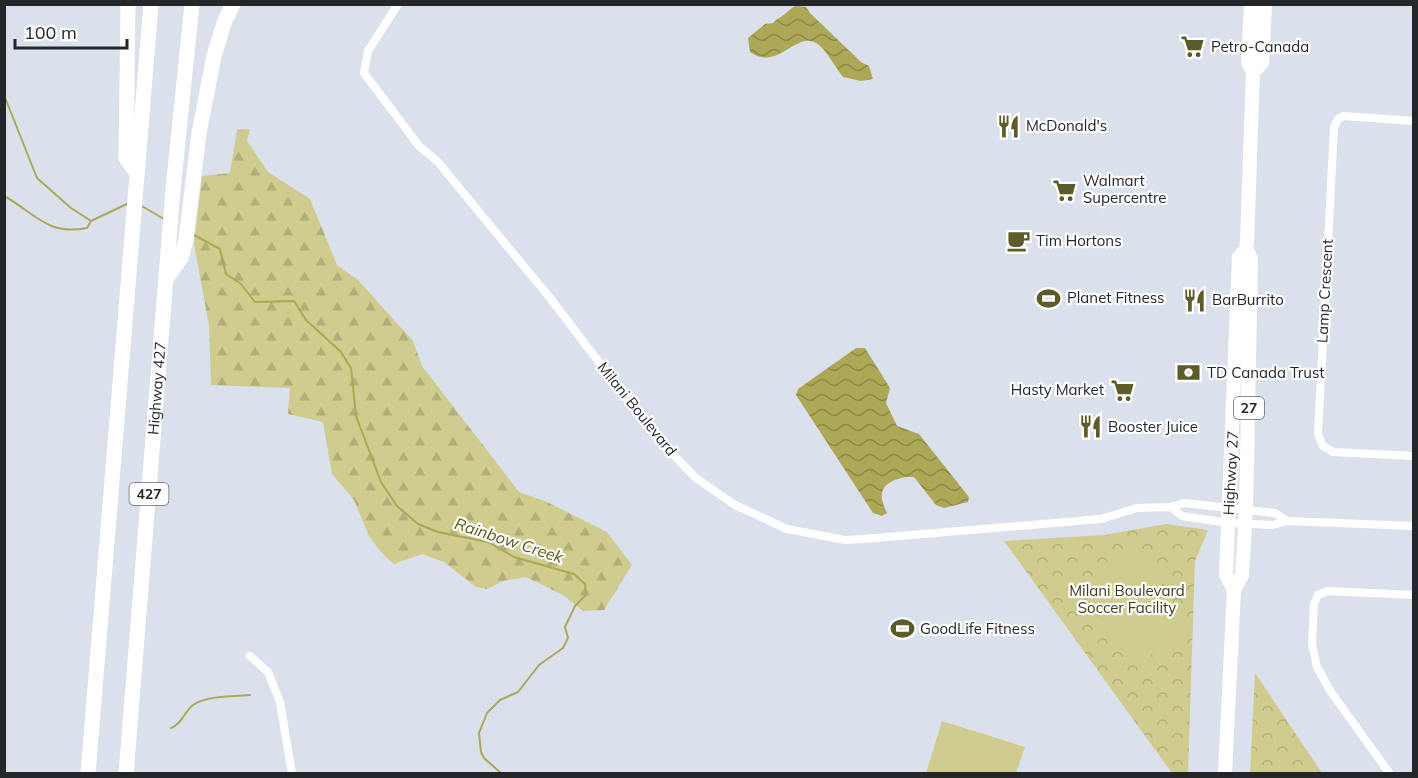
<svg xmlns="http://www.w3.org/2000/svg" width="1418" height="778" font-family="Mulish,sans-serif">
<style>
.forest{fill:url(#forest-firs)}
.park{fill:url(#park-crowns)}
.garden{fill:#cfcc8d}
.water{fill:url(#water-waves)}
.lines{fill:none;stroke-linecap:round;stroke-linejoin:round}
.stream{stroke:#aca855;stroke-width:2}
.minor{stroke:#fff;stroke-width:8}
.primary{stroke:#fff;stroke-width:14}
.motorway{stroke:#fff;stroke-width:15}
.labels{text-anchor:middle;stroke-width:4.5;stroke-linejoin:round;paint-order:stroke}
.shield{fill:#fff;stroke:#66676a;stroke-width:1.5}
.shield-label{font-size:14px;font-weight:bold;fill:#24262a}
.poi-label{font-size:15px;fill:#24262a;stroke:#fff;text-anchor:start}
.street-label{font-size:15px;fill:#24262a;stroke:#fff}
.park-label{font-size:15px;fill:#3e3c18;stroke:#fff}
.water-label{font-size:16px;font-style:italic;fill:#595517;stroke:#fff}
</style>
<defs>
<pattern id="forest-firs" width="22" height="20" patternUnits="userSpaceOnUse" patternTransform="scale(1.5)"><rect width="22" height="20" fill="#cfcc8d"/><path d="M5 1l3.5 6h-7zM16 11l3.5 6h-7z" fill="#b2af7a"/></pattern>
<pattern id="park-crowns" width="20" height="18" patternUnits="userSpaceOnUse" patternTransform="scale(1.5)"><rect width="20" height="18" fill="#cfcc8d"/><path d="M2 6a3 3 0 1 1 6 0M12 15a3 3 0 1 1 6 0" fill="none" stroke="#b2af7a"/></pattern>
<pattern id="water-waves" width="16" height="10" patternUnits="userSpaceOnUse" patternTransform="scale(1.5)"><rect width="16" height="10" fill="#aca855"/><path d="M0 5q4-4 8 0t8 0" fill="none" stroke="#8c8947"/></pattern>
</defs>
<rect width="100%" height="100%" fill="#dbe1ec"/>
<path class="forest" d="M250,129L247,141L268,172L310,199L337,265L358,280L413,341L422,366L519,492L545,501L607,532L632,565L604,610L583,611L563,595L526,577L503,581L487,589L476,587L444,562L422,554L394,564L380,551L369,536L354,500L332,474L323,422L288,414L290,388L211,385L209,326L194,244L202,176L230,173L237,130Z"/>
<path class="park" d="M1166,524L1208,530L1195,561L1188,773H1172L1004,541L1104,535Z
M1255,673L1322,773H1250Z"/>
<path class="garden" d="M1135,547L1191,627L1135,666L1079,586Z
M942,721L1025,747L1016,773H926Z"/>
<path class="water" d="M796,6L806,7L810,13L861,62L869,66L873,79L861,81L843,77C835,67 827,50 816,43C796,31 777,72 750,52L748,38L765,24L773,23C777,18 782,17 786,13C790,10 791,8 796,6Z
M856,348H865L890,388L886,403L897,426L919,434L969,497L968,502L944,508L936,505L914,477C901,476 879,482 882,499C883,504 885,509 887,513L882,516L873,513L796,395L798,389Z"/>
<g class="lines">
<path class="stream" d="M4,95L37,178L71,208L91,221
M4,196C35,213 47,236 87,228L91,221
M140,205L164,219
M91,221L129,203
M192,234L220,249L226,274L241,284L255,302L294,301L306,320L341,352L351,368L356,416L381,482L397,506L418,524L438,532L488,542L514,557L574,574L585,584L586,595L575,606L565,627L568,638L563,648L539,665L518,692L500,700L487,713L479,733L481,752L484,758L502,774
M171,728C182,724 184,712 193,705C205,696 235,696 250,695"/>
<path class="minor" d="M398,4L368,51L364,73L419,146L438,162L550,298L656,437L696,478L735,505L787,529L845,540L863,539L1101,519L1137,508L1171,507L1184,503L1275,513L1287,521
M1414,121L1344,116L1339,118L1334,127L1318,434L1323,446L1333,452L1414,456
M1171,507L1182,516L1229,523L1273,525L1287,521L1414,526
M250,656L268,672L280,702L292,774
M1390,774L1331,692L1317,667L1312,644L1314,604L1318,595L1327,591L1414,595"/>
<path class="primary" d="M1253,72L1262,63L1265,4
M1234,590L1226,575L1239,257L1246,249L1247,241L1253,72L1248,62L1251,4
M1225,774L1234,590L1242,575L1246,510L1251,258L1246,249"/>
<g class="motorway">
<path d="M128,4L126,158L137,173"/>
<path d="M168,276L181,258L186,239L199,133L214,56L224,23L233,4"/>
<path d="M88,774L151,4"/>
<path id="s1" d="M126,774L173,190L192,4"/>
</g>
</g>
<defs>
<symbol id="supermarket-bare" viewBox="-9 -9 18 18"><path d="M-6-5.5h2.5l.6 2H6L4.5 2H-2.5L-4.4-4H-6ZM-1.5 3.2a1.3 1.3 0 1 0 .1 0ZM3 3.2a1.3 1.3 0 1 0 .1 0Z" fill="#5d5b27" stroke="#fff" stroke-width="2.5" paint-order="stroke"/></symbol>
<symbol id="restaurant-bare" viewBox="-9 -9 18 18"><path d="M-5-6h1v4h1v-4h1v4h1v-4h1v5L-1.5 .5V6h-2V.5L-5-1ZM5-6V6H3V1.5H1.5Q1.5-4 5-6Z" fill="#5d5b27" stroke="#fff" stroke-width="2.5" paint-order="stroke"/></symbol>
<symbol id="cafe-bare" viewBox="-9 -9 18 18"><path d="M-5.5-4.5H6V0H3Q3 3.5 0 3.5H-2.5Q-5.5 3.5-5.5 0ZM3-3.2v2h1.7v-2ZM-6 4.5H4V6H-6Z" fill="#5d5b27" stroke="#fff" stroke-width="2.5" paint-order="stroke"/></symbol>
<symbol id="stadium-bare" viewBox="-9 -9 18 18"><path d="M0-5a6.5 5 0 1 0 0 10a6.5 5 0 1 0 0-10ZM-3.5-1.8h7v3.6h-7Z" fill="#5d5b27" stroke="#fff" stroke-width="2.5" paint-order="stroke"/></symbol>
<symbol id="bank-bare" viewBox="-9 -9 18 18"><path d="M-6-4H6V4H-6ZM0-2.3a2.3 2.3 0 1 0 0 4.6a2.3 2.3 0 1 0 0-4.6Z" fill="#5d5b27" stroke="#fff" stroke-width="2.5" paint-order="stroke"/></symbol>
</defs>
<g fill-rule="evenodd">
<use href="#supermarket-bare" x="1176" y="30" width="33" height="33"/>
<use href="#restaurant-bare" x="992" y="110" width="33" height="33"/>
<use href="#supermarket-bare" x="1048" y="174" width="33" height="33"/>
<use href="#cafe-bare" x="1002" y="224" width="33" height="33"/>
<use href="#stadium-bare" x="1032" y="282" width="33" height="33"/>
<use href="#restaurant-bare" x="1178" y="284" width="33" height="33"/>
<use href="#bank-bare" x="1172" y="356" width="33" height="33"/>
<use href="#supermarket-bare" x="1106" y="374" width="33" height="33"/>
<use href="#restaurant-bare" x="1074" y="410" width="33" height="33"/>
<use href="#stadium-bare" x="886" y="612" width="33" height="33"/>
</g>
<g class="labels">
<g class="shield">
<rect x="1234" y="397" width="30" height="22" rx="4.5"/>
<rect x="129.5" y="483" width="39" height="22" rx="4.5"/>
</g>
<g class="shield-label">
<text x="1249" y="413">27</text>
<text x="149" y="499">427</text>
</g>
<g class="poi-label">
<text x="1211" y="52">Petro-Canada</text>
<text x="1026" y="131">McDonald's</text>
<text x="1083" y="186">Walmart<tspan x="1083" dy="17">Supercentre</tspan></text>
<text x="1036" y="246">Tim Hortons</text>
<text x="1067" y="303">Planet Fitness</text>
<text x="1212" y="305">BarBurrito</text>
<text x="1207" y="378">TD Canada Trust</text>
<text x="1104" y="395" text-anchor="end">Hasty Market</text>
<text x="1108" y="432">Booster Juice</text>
<text x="920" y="634">GoodLife Fitness</text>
</g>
<g class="street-label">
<text transform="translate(1325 291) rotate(-87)" y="5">Lamp Crescent</text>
<text dy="5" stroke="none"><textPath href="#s1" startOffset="387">Highway 427</textPath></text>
<text transform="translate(637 409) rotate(51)" y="5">Milani Boulevard</text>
<text transform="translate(1231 473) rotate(-87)" y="5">Highway 27</text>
</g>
<g class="park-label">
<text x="1127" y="596">Milani Boulevard<tspan x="1127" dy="17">Soccer Facility</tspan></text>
</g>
<g class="water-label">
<text transform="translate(509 540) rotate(18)" y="6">Rainbow Creek</text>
</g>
</g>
<rect width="1418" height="778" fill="none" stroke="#24262a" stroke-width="12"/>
<path d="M15 39v9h112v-9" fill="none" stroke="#24262a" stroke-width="3"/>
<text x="24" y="39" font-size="18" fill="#24262a" stroke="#ffffff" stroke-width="4.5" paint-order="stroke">100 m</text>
</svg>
